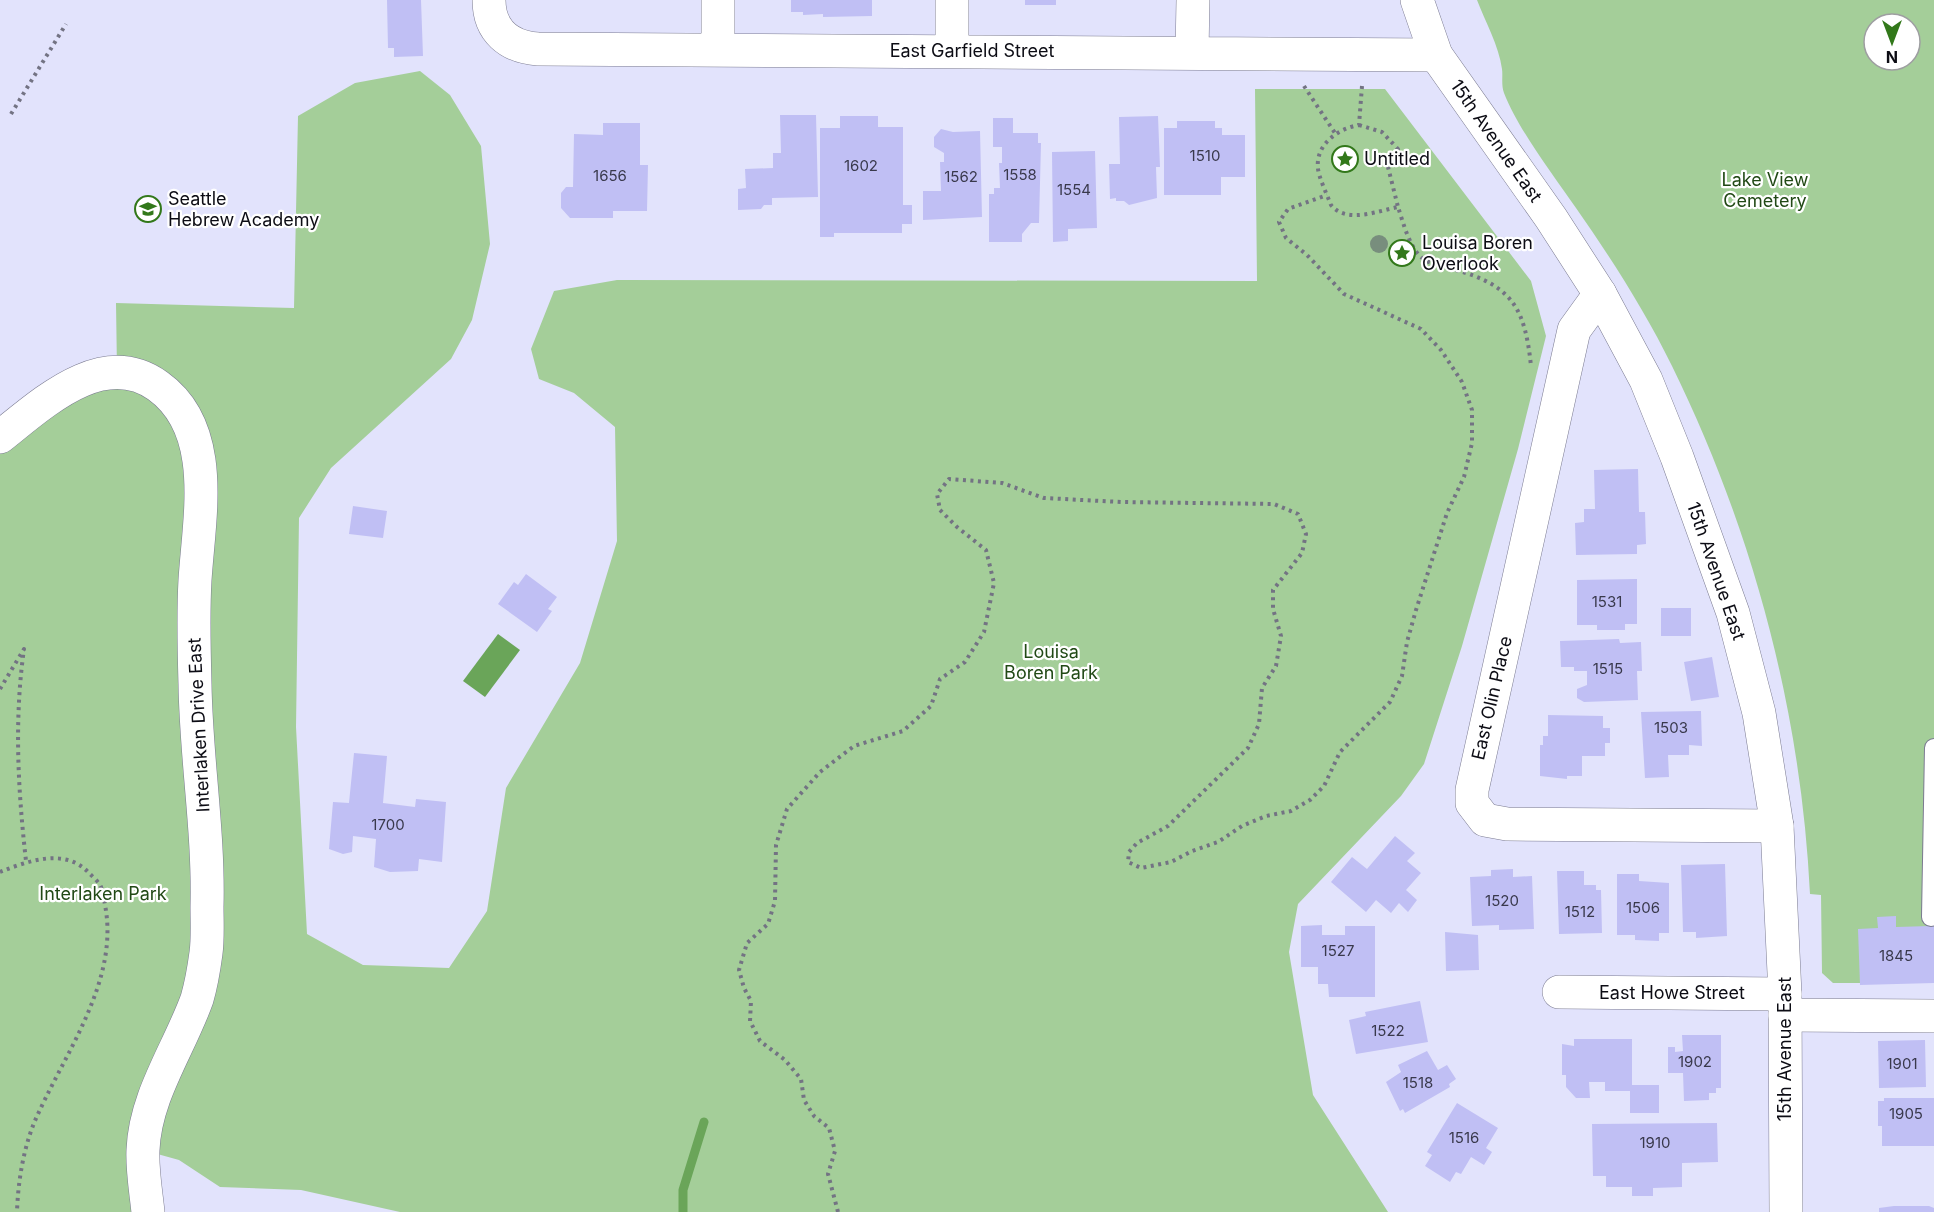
<svg xmlns="http://www.w3.org/2000/svg" width="1934" height="1212" font-family="Inter,sans-serif">
<style>
.green{fill:#a4ce99;fill-rule:evenodd}
.water{fill:#6aa559}
.lines{fill:none;stroke-linecap:round;stroke-linejoin:round}
.stream{stroke:#6aa559;stroke-width:9}
.building{fill:#c0bff4}
.lane-casing{stroke:#7b7b91;stroke-width:20}
.street-casing{stroke:#7b7b91;stroke-width:34}
.secondary-casing{stroke:#7b7b91;stroke-width:34}
.path{stroke:#737383;stroke-width:4;stroke-dasharray:3 4.5;stroke-linecap:butt}
.lane{stroke:#fff;stroke-width:18}
.street{stroke:#fff;stroke-width:33}
.secondary{stroke:#fff;stroke-width:33}
.tree{fill:#788e7d}
.labels{text-anchor:middle;stroke-width:4.5;stroke-linejoin:round;paint-order:stroke}
.number-label{font-size:15px;fill:#39394c}
.street-label{font-size:18px;fill:#0c0c14;stroke:#fff}
.poi-label{font-size:18px;fill:#0c0c14;stroke:#fff;text-anchor:start}
.park-label{font-size:18px;fill:#214915;stroke:#fff}
</style>
<rect width="100%" height="100%" fill="#e2e3fc"/>
<path class="green" d="M1477,0H1934V983H1833L1822,973L1821,895L1810,894C1801,711 1753,531 1672,366C1645,311 1611,258 1576,208C1553,175 1518,129 1504,93C1501,85 1503,76 1502,69C1499,46 1485,21 1477,0ZM1874,24H1910V60H1874Z
M420,71L450,95L481,146L490,244L472,320L451,359L331,468L299,518L296,727L307,934L363,965L449,968L487,911L506,788L580,663L617,541L615,427L574,393L539,379L531,349L554,291L617,280L1257,281L1255,89H1385L1531,281L1546,336L1518,449L1462,646L1424,764L1401,796L1298,904L1289,952L1313,1095L1388,1212H400L301,1190L220,1187L179,1160L143,1150L148,1212H0V437L117,371L116,303L294,308L298,116L355,83Z"/>
<path class="water" d="M498,634L520,650L485,697L463,681Z"/>
<g class="lines">
<path class="stream" d="M683,1212V1190L704,1122"/>
</g>
<path class="building" d="M387,0H421L423,56L394,57V48H388Z
M791,0H872V16L823,17V14L803,15V12H791Z
M1025,0H1056V5H1025Z
M780,115H816L818,197L772,198V205H764L761,209L738,210V189L746,188L745,169L773,168V153H781Z
M840,116H878V127H903V205H912V224H902V233H834V237H820V128H840Z
M1158,116L1160,167H1156L1157,198L1129,205L1124,201H1116V198L1110,199L1109,164H1120L1119,117Z
M993,118H1013V133H1038V143H1041L1039,223H1031L1022,234V242H989V194H994V188H1000L999,163H1002V147H993Z
M1177,121H1215V128H1222V135H1245V177H1221V195H1164V128H1177Z
M603,123H640V165H648L647,211H613V218H570L561,208V193L566,187H573L574,134L603,135Z
M941,129L953,132L980,131L982,217L923,220V191H941L940,162H944V153L934,147V137Z
M1095,151L1097,228L1068,229V241L1053,242L1052,152Z
M1638,469L1639,512H1645L1646,544L1637,545V554L1576,555L1575,523L1584,522V509H1595L1594,470Z
M353,506L387,511L383,538L349,534Z
M526,574L557,597L548,609L552,611L537,632L498,604L514,582L518,585Z
M1637,579V624H1625V630H1597V625H1577V580Z
M1661,608H1691V636H1661Z
M1619,639L1620,643L1641,642L1642,671H1637L1638,700L1584,702L1577,698V689L1587,685V671H1574V667H1561L1560,641Z
M1712,657L1719,697L1691,701L1684,662Z
M1701,711L1702,746L1689,745V755H1668L1669,777L1645,778L1641,712Z
M1548,715L1603,716V728H1610V743H1605V756H1582V776H1567V779L1540,776V745H1543V736H1548Z
M354,753L387,756L383,803L415,807L416,799L446,802L442,862L419,859L418,871L390,872L374,867L376,839L353,836L352,852L343,854L329,849L333,802L349,803Z
M1395,836L1415,853L1407,861L1421,873L1406,890L1417,900L1408,912L1399,903L1391,913L1376,900L1366,912L1331,882L1352,857L1367,869Z
M1725,864L1727,936L1696,938V932H1683L1681,865Z
M1513,869V877L1532,876L1534,929L1499,930V925L1472,926L1470,877L1491,876V870Z
M1557,871H1584V885H1596V890H1601L1602,933L1559,934Z
M1617,874H1639V881L1669,883V933H1659V941L1635,940V935H1617Z
M1896,916V927L1930,926V923L1934,922V983L1860,985L1858,929L1878,928L1877,917Z
M1322,925V935H1345V926H1375V997H1329L1328,984H1318V967H1301V926Z
M1445,932L1478,935L1479,970L1446,971Z
M1420,1001L1428,1042L1356,1054L1349,1020L1366,1016L1365,1012Z
M1682,1035H1721V1088H1716V1093H1709V1100L1684,1101L1683,1073H1668V1047H1675V1052L1683,1051Z
M1574,1039H1632V1085H1659V1113H1630V1091H1605V1082H1589L1590,1098H1576L1566,1087V1075H1562V1044L1574,1046Z
M1925,1040L1926,1087L1879,1088L1878,1041Z
M1427,1051L1438,1070L1447,1065L1456,1079L1449,1084L1450,1087L1405,1113L1403,1109L1400,1111L1386,1082L1401,1072L1398,1065Z
M1884,1098H1934V1146H1882V1126H1878V1101H1884Z
M1457,1103L1498,1128L1486,1148L1492,1152L1484,1165L1471,1157L1461,1174L1456,1172L1450,1182L1425,1166L1432,1155L1427,1152Z
M1717,1123L1718,1162L1682,1163V1187L1653,1188V1196H1632V1187H1606V1176H1593L1592,1124Z
M1894,1206H1929L1934,1208V1212H1879V1208Z"/>
<g class="lines">
<defs>
<path id="lane" d="M1931,917L1934,748"/>
<path id="street" d="M489,0C489,31 509,47 538,49L1436,55
M718,49V0
M952,51V0
M1192,52L1193,0
M1600,294L1574,330L1472,790V803L1485,820L1507,824L1777,826
M0,437C43,403 103,346 158,386C218,429 199,517 195,580C193,615 194,649 195,684C196,758 209,832 207,907C207,922 208,938 206,953C204,968 201,985 197,999C179,1049 145,1096 143,1150C142,1170 146,1192 148,1212
M1559,992L1785,994
M1785,1015L1934,1016"/>
<path id="secondary" d="M1417,0L1436,55L1551,218L1600,294L1646,380L1677,457L1733,613L1759,713L1777,826L1785,994L1786,1212"/>
</defs>
<use href="#lane" class="lane-casing"/>
<use href="#street" class="street-casing"/>
<use href="#secondary" class="secondary-casing"/>
<path class="path" d="M1304,86L1335,133
M1362,86L1359,125C1336,129 1312,147 1319,174C1322,184 1327,195 1331,205C1346,224 1378,211 1398,207C1403,222 1409,246 1421,257C1430,265 1446,267 1456,270C1513,286 1525,309 1531,366
M11,114L66,24
M1359,125L1382,132L1398,149L1388,167L1398,207
M0,689L24,649C14,720 18,790 26,861
M0,872C28,861 65,847 89,873C93,877 99,882 101,887C103,892 104,899 105,905C120,982 63,1055 34,1123C23,1151 18,1182 17,1212
M838,1212L828,1174L835,1151L829,1128L814,1116L804,1100L801,1079L785,1060L760,1041L750,1021L751,1001L744,988L739,970L747,943L768,924L775,901L776,845L787,809L820,772L854,746L903,731L931,706L940,679L965,662L984,632L994,583L986,550L957,527L940,510L937,494L949,479L1002,483L1044,498L1121,502L1274,504L1298,514L1306,534L1302,553L1273,590V609L1281,636L1276,666L1262,688L1259,724L1248,748L1168,826L1137,843L1129,852L1128,862L1141,868L1171,862L1192,851L1218,842L1242,826L1266,816L1291,811L1310,800L1324,786L1340,752L1390,702L1402,676L1407,642L1416,610L1447,513L1464,477L1472,443V410L1462,382L1441,350L1421,329L1344,294L1307,255L1286,238L1279,222L1288,209L1327,195"/>
<use href="#lane" class="lane"/>
<use href="#street" class="street"/>
<use href="#secondary" class="secondary"/>
</g>
<circle class="tree" cx="1379" cy="244" r="9"/>
<defs>
<symbol id="sight-ring" viewBox="-11 -11 22 22"><circle r="9.5" fill="#fff" stroke="#32781a" stroke-width="1.5"/><path d="M0-6L1.8-2.2L6-1.7L2.9 1.2L3.7 5.4L0 3.3L-3.7 5.4L-2.9 1.2L-6-1.7L-1.8-2.2Z" fill="#32781a"/></symbol>
<symbol id="school-ring" viewBox="-11 -11 22 22"><circle r="9.5" fill="#fff" stroke="#32781a" stroke-width="1.5"/><path d="M0-5L7-2L0 1L-7-2ZM-4 1L0 2.5L4 1V4Q0 6-4 4Z" fill="#32781a"/></symbol>
</defs>
<g fill-rule="evenodd">
<use href="#sight-ring" x="1330" y="144" width="30" height="30"/>
<use href="#school-ring" x="133" y="194" width="30" height="30"/>
<use href="#sight-ring" x="1387" y="238" width="30" height="30"/>
</g>
<g class="labels">
<g class="number-label">
<text x="1205" y="161">1510</text>
<text x="861" y="171">1602</text>
<text x="1020" y="180">1558</text>
<text x="610" y="181">1656</text>
<text x="961" y="182">1562</text>
<text x="1074" y="195">1554</text>
<text x="1607" y="607">1531</text>
<text x="1608" y="674">1515</text>
<text x="1671" y="733">1503</text>
<text x="388" y="830">1700</text>
<text x="1502" y="906">1520</text>
<text x="1643" y="913">1506</text>
<text x="1580" y="917">1512</text>
<text x="1338" y="956">1527</text>
<text x="1896" y="961">1845</text>
<text x="1388" y="1036">1522</text>
<text x="1695" y="1067">1902</text>
<text x="1902" y="1069">1901</text>
<text x="1418" y="1088">1518</text>
<text x="1906" y="1119">1905</text>
<text x="1464" y="1143">1516</text>
<text x="1655" y="1148">1910</text>
</g>
<g class="street-label">
<text x="972" y="57">East Garfield Street</text>
<text transform="translate(1496 141) rotate(55)" y="6">15th Avenue East</text>
<text transform="translate(1716 571) rotate(71)" y="6">15th Avenue East</text>
<text transform="translate(1492 698) rotate(-77)" y="6">East Olin Place</text>
<text transform="translate(199 725) rotate(-93)" y="6">Interlaken Drive East</text>
<text x="1672" y="999">East Howe Street</text>
<text transform="translate(1785 1049) rotate(-90)" y="6">15th Avenue East</text>
</g>
<g class="poi-label">
<text x="1364" y="165">Untitled</text>
<text x="168" y="205">Seattle<tspan x="168" dy="21">Hebrew Academy</tspan></text>
<text x="1422" y="249">Louisa Boren<tspan x="1422" dy="21">Overlook</tspan></text>
</g>
<g class="park-label">
<text x="1765" y="186">Lake View<tspan x="1765" dy="21">Cemetery</tspan></text>
<text x="1051" y="658">Louisa<tspan x="1051" dy="21">Boren Park</tspan></text>
<text x="103" y="900">Interlaken Park</text>
</g>
</g>
<g transform="translate(1892 42) rotate(180)"><circle r="28" fill="#ffffff" stroke="#9e9ea1" stroke-width="1.5"/>
<path d="M0-4.5L10 22L0 15L-10 22Z" fill="#32781a"/>
<text y="-9" font-size="16" font-weight="bold" text-anchor="middle" fill="#0c0c14">N</text>
</g>
</svg>
